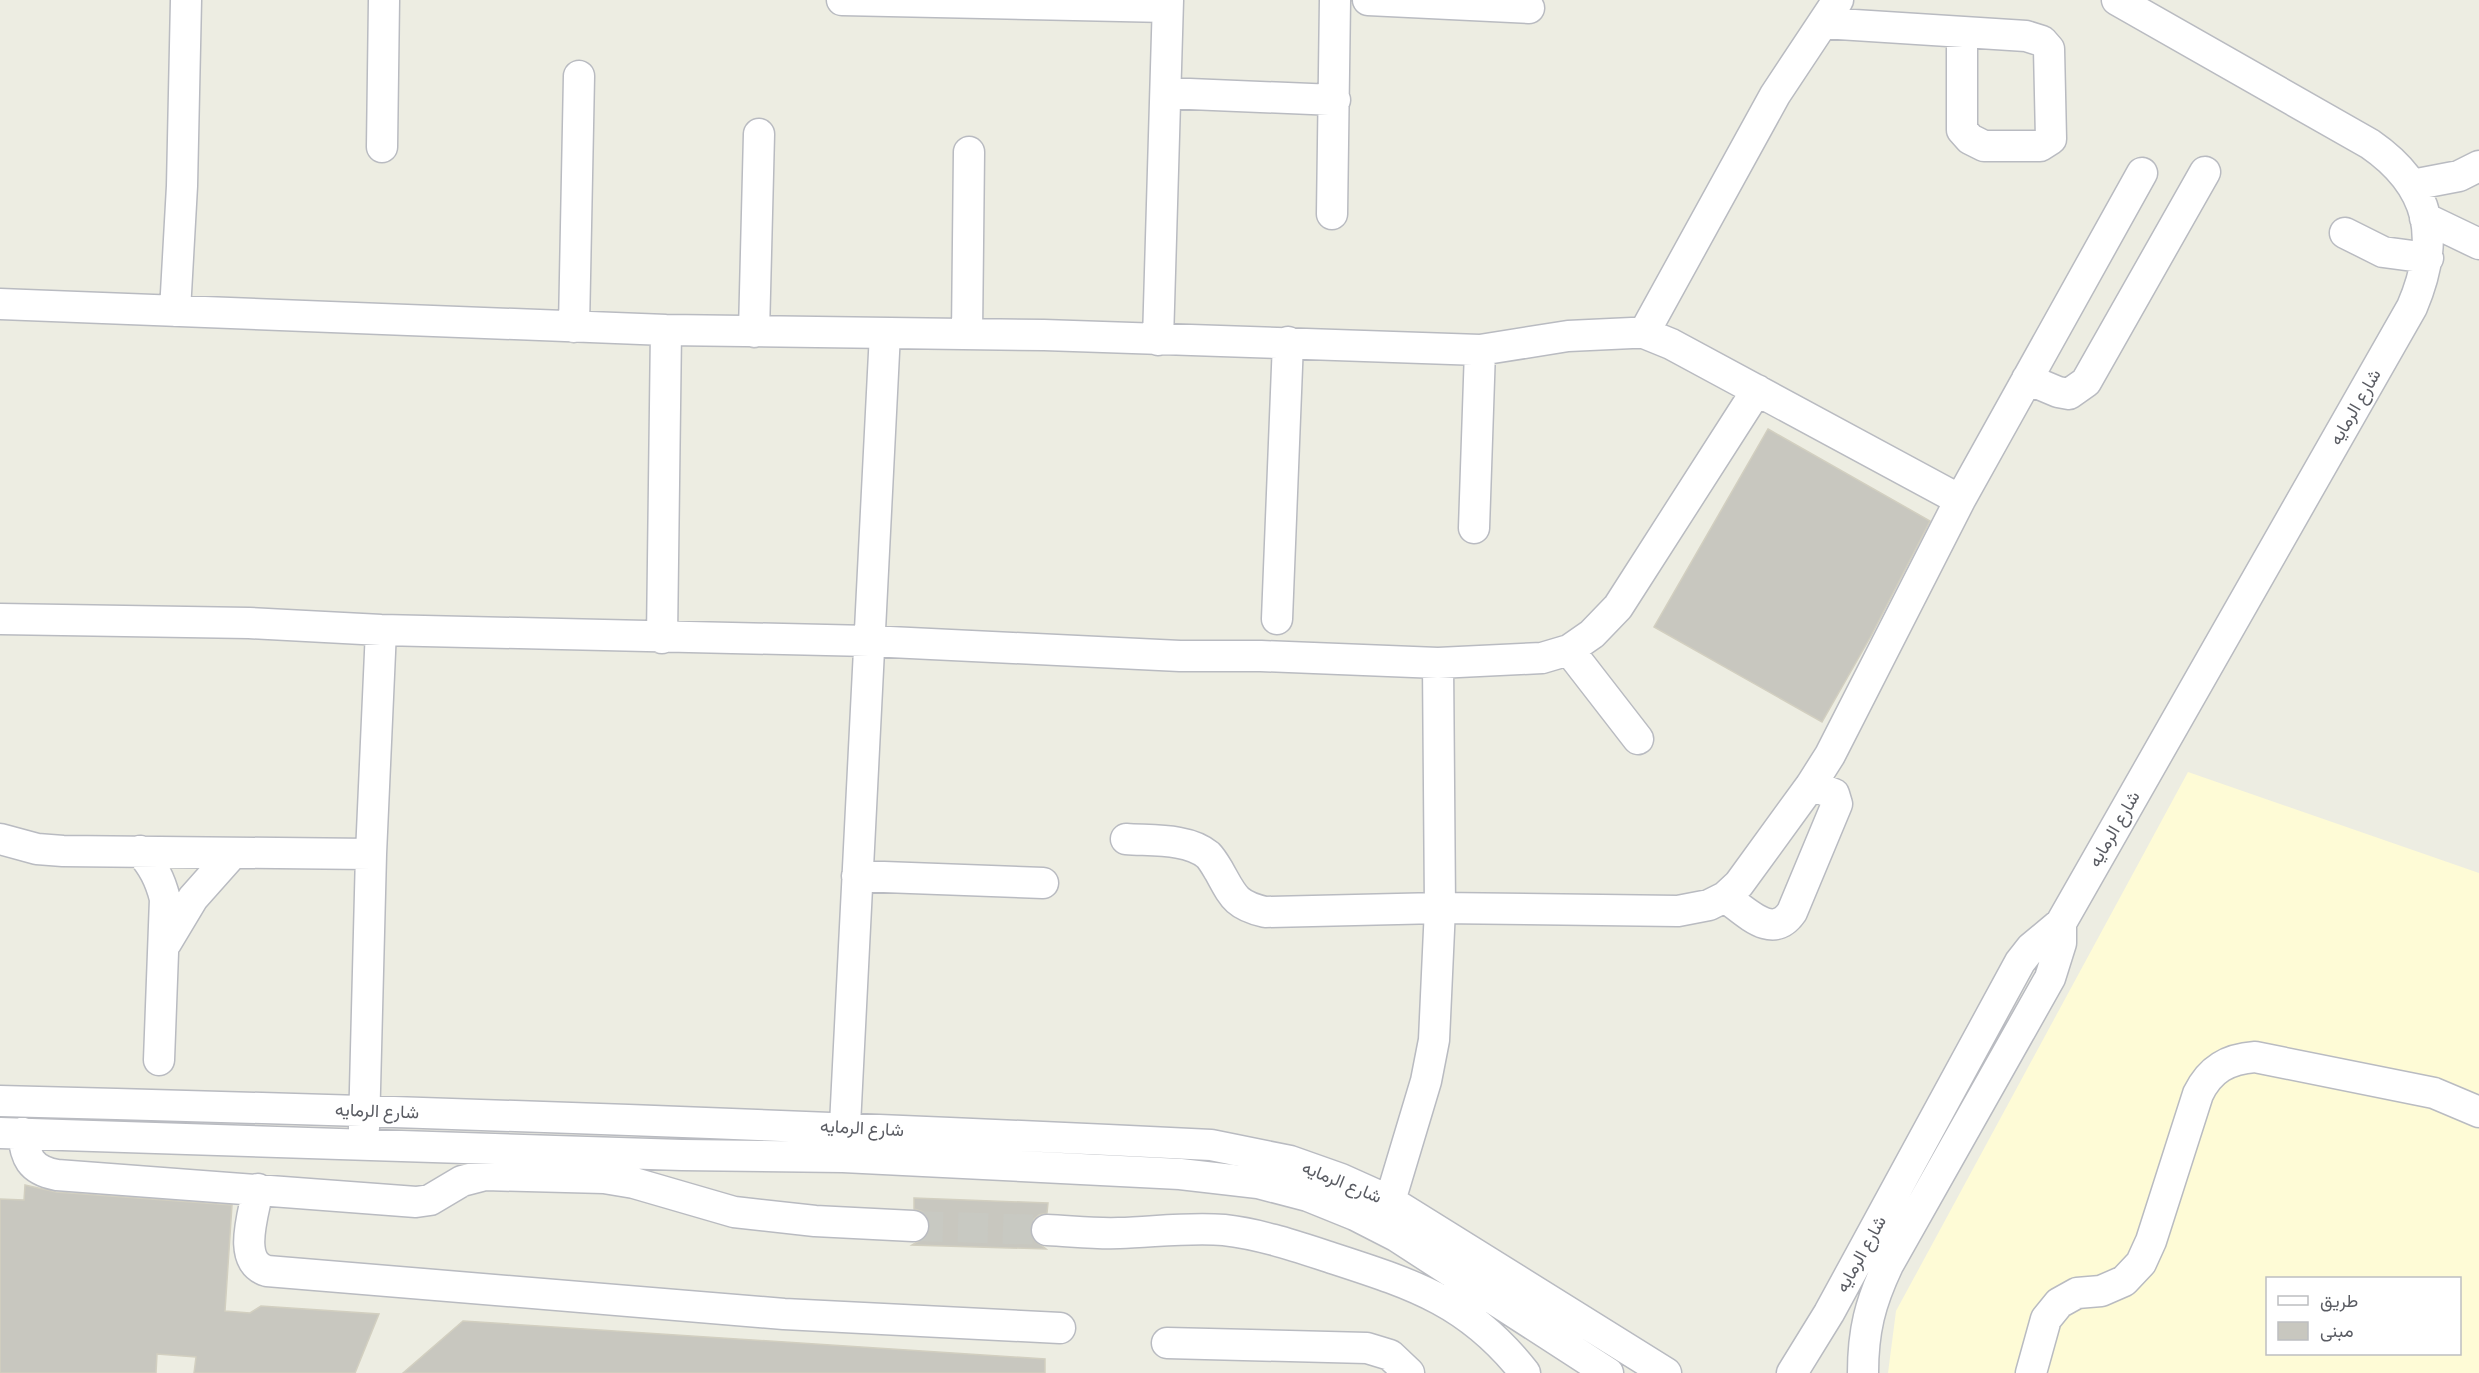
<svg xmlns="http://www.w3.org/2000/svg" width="2479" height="1373" font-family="'PT Sans Narrow',Vazirmatn,sans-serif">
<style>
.commercial{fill:#fefbd6;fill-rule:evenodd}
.building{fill:#c8c7bf;stroke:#d2cfc0;stroke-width:1.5}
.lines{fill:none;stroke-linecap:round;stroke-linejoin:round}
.minor-tunnel{stroke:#c8c9c2;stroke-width:30;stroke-dasharray:30 15;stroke-linecap:butt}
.minor-casing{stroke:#b9bbc1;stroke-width:33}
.minor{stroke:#fff;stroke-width:30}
.labels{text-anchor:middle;stroke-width:4.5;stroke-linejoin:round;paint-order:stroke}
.street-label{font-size:18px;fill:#5a5c63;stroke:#fff}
</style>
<rect width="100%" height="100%" fill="#edede2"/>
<path class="commercial" d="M2188,772L2479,873V1373H1888L1896,1311ZM2268,1278H2460V1354H2268Z"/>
<path class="building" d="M1768,429L1930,521L1871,636L1822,722L1654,627Z
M25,1185L56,1192L232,1205L225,1311L250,1313L261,1306L379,1314L355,1373H194L196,1357L157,1354L156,1373H0V1199L24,1200Z
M914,1198L1048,1203L1047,1213L1039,1215L1033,1220L1030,1230L1032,1238L1046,1249L912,1245L927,1236L930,1226L929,1219L923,1212L914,1209Z
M463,1321L1045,1359V1373H403Z"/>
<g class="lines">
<path class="minor-tunnel" d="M913,1226L1047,1230"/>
<defs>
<path id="minor" d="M842,0L1167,7
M1368,0L1529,8
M1823,23L2026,36L2042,41L2049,49L2051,139L2040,146H1984L1970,139L1962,130V32
M1166,93L1335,100
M382,147L384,0
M2412,185L2459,176L2479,166
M1332,214L1335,0
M2425,218L2479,244
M2345,233L2383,252L2428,258
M0,304L666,330L1044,335L1480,350L1568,336L1632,333H1644L1671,344L1960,500
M175,311L182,186L186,0
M574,327L579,76
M754,332L759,134
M1644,333L1775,95L1838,0
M967,334L969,152
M1158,340L1168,0
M2027,379L2058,392L2069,394L2086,382L2205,172
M1474,528L1480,350
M0,619L249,623L381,630L869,641L1180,656H1261L1438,663L1542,658L1569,650L1592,634L1618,607L1757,390
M1277,619L1288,342
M662,638L666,330
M1569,650L1638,739
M0,839L37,849L63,851L371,854
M1126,839C1151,841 1188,838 1208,855C1212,859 1216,866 1219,871C1233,896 1235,905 1265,912L1440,908L1678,911L1709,905L1725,897L1739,884L1811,785L1830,755L1960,500L2142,173
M140,851C153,866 160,879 165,899L159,1060
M857,876L1043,883
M1725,897C1747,912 1772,941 1792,912L1837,804L1834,794L1811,785
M166,943L193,898L233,853
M0,1101C404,1111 807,1125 1211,1145L1290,1161L1341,1179L1390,1201L1666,1373
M364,1128L371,854L381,630
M0,1133L682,1155L843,1157L1180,1174L1258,1183L1308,1196L1355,1215L1396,1236L1608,1373
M23,1133C25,1157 30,1170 57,1175L416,1202L430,1200L462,1181L485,1175L604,1178L634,1183L734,1212L815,1221L913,1226
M844,1145L885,333
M258,1189C254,1213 236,1262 267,1271L784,1314L1060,1328
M1382,1218L1390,1201L1426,1081L1434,1040L1440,908L1438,663
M1047,1230C1071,1231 1095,1234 1119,1233C1154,1232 1189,1227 1224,1230C1260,1234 1295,1246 1329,1257C1412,1284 1469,1301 1525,1373
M1167,1343L1367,1348L1390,1355L1409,1373
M1792,1373L1829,1313L2020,962L2031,948L2061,923L2412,307C2441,239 2432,187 2370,144L2117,0
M1863,1373C1863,1331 1870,1303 1888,1265L2050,978L2061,943V923
M2031,1373L2046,1319L2059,1303L2077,1293L2101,1291L2124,1281L2141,1263L2151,1241L2198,1094C2210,1069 2228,1059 2255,1057L2434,1093L2479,1112"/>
</defs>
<use href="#minor" class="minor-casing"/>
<use href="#minor" class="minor"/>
</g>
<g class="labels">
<g class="street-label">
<text transform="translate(2355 407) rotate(-60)" y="6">شارع الرمايه</text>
<text transform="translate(2114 829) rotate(-60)" y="6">شارع الرمايه</text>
<text transform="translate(377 1111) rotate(2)" y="6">شارع الرمايه</text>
<text transform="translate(862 1128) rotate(3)" y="6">شارع الرمايه</text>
<text transform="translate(1342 1182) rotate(22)" y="6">شارع الرمايه</text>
<text transform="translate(1861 1254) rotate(-61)" y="6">شارع الرمايه</text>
</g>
</g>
<rect x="2266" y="1277" width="195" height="78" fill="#ffffff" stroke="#bdbec1" stroke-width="1.5"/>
<rect x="2278" y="1296" width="30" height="9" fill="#ffffff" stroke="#bdbec1" stroke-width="1.5"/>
<text x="2320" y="1307" font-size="18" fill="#5a5c63">طريق</text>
<rect x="2278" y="1322" width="30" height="18" fill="#c8c7bf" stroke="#bdbec1" stroke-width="1.5"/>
<text x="2320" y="1337" font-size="18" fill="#5a5c63">مبنى</text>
</svg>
